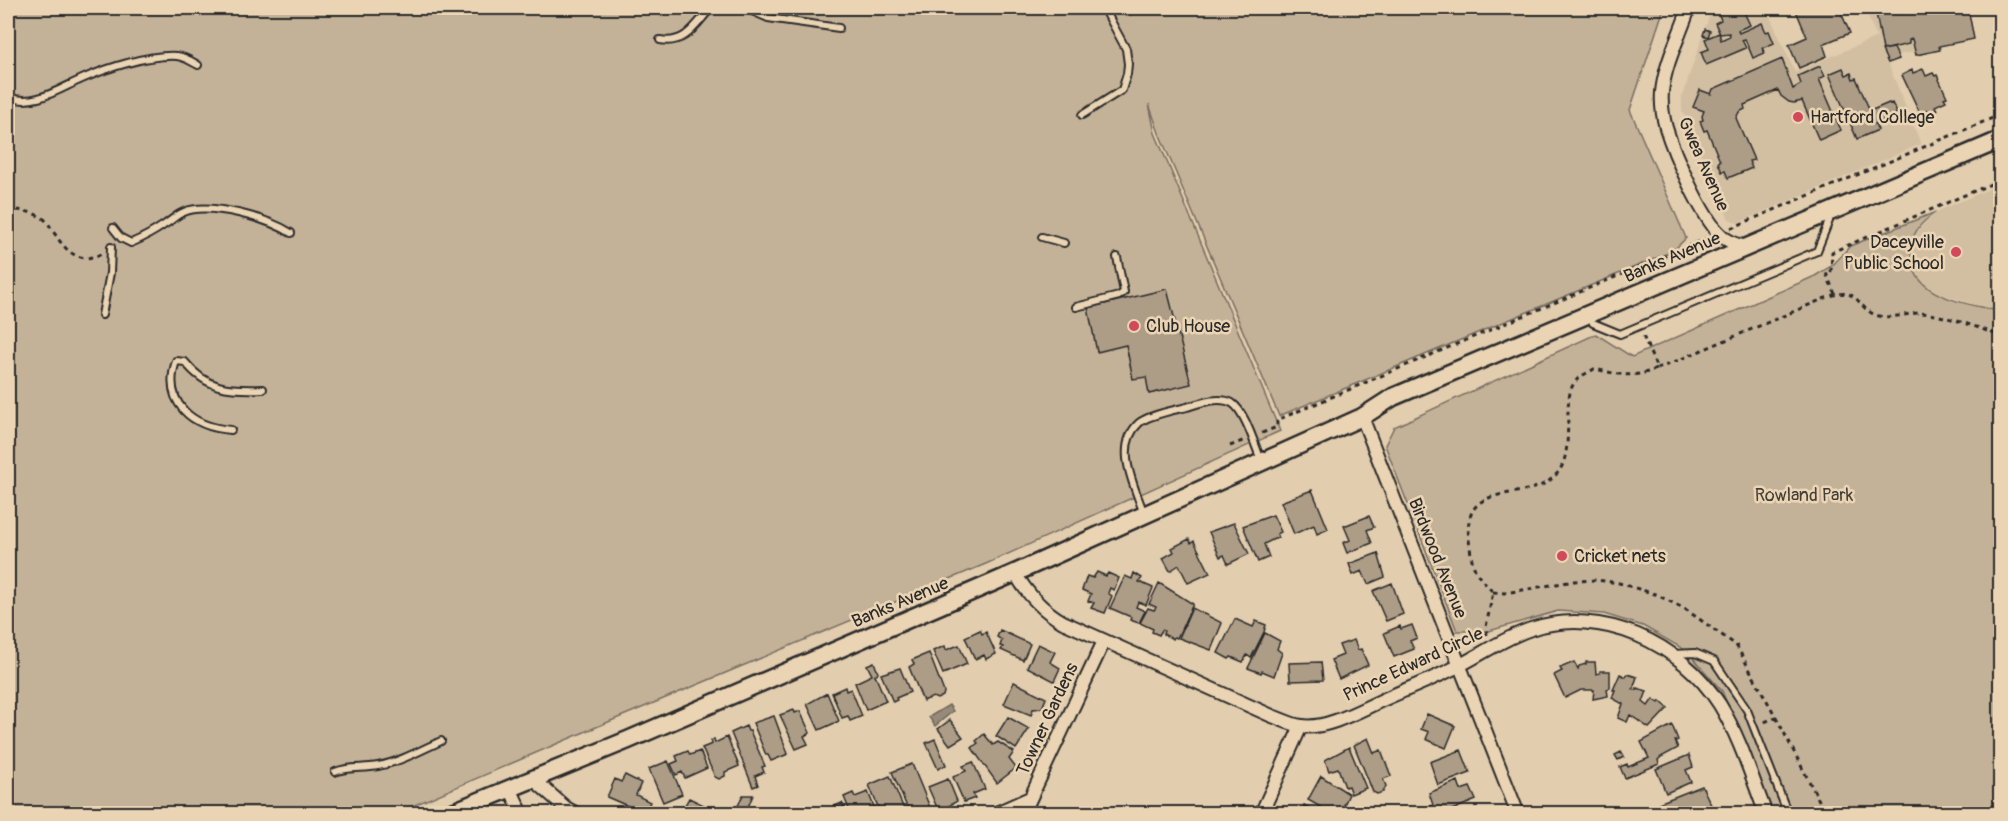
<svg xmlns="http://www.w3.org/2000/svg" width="2008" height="821" font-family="Pangolin,sans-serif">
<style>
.built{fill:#d2bfa2}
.green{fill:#c4b298;stroke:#786e62;stroke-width:1.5}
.water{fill:#988a78;stroke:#6c6459;stroke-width:1.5}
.building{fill:#ad9d87;stroke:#2b2b2b;stroke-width:1.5}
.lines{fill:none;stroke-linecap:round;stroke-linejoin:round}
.lane-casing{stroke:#2b2b2b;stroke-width:10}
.street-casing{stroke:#2b2b2b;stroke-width:16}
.secondary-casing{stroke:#2b2b2b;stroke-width:21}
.path{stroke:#2b2b2b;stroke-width:3;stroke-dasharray:4.5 4.5;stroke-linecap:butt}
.lane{stroke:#ead4b3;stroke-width:6}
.street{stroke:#ead4b3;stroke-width:12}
.secondary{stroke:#ead4b3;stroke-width:16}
.poi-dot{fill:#d1495b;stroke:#ead4b3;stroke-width:2}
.labels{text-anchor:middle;stroke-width:5;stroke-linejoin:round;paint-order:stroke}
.poi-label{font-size:18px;fill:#2b2b2b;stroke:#ead4b3;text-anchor:start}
.street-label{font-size:18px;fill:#2b2b2b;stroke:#ead4b3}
.park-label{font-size:18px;fill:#423f3b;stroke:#ead4b3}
</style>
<rect width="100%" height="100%" fill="#e2cdae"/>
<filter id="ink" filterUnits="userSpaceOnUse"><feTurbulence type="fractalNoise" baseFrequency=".0167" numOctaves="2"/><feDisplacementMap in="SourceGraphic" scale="12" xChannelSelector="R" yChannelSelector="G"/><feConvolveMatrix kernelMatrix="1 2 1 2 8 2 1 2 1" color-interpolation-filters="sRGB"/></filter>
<g filter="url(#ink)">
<path class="built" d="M1712,8H1766L1795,72L1877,37L1864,8H1968L1974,39L1940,46V50L1916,55L1914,52L1897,55L1894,48L1883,51L1921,144L1738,223L1729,219L1682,110V97Z
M2000,184V312L1935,293L1926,288L1919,281L1912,265L1911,247L1916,231L1936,212Z"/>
<path class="green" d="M8,8H1129L1131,16L1130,8H1664L1630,110L1686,238L1673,251L1279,416L1159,133L1149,104L1155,133L1280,431L988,563L582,733L396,813H8Z
M1936,212C1920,223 1910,234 1911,254C1912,299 1966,302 2000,312V813H1772L1722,691L1687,651L1643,626L1604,614L1558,611L1489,631H1457L1385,445L1394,427L1596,334L1632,357L1815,276L1833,265L1850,246Z"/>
<path class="water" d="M949,705L953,711L935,726L929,717Z"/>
<path class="building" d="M1722,8H1750L1743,10L1750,25L1738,30L1739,33L1762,23L1766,32L1769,31L1774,43L1762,48L1765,53L1753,58L1745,39L1742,40L1746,48L1706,65L1701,52L1709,49L1705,39L1719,33L1721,40L1730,36L1729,33L1720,34L1715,23L1721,20L1717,10Z
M1795,8H1839L1850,33L1823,44L1827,56L1799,68L1789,45L1807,37Z
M1875,8H1901L1903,14L1935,8H1968L1974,39L1939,46L1940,50L1916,55L1912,39L1909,40V44L1883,50Z
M1705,29L1710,31L1708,37L1703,35Z
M1894,48L1899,59L1888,63L1882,50Z
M1782,59L1793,89L1801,84L1798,76L1820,66L1825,76L1819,79L1841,130L1819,140L1802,101L1794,103L1789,102L1781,96L1778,90L1744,105L1745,109L1739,112L1736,118L1754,160L1749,161L1752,168L1728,178L1725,171L1722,172L1718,163L1720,161L1707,130L1704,131L1700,121L1703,120L1702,116L1704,111L1693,107L1700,90L1711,94L1713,89Z
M1843,68L1846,75L1851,73L1853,79L1856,78L1870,111L1889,103L1890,104L1892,103L1897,113L1875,124L1878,130L1857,139L1829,74Z
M1923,69L1926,76L1933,73L1935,76L1937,75L1947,97L1944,98L1946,101L1935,106L1937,110L1929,113L1928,110L1920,113L1902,75L1912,70L1913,73Z
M1167,289L1191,384L1149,394L1146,377L1133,379L1126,345L1097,352L1088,308Z
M1312,490L1328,529L1317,534L1314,525L1294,534L1281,502Z
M1273,515L1281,532L1277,534L1278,537L1264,544L1269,557L1258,562L1243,526Z
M1369,516L1374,527L1367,530L1372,543L1347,553L1343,543L1350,540L1344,526Z
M1234,523L1249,554L1228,564L1224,555L1220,557L1209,532Z
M1189,539L1191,543L1194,541L1210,573L1188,583L1179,565L1170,571L1163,558L1174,552L1172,548Z
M1378,553L1385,577L1368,584L1362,571L1353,575L1349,564Z
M1097,572L1106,576L1108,573L1119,578L1114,590L1110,588L1108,593L1112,596L1105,613L1091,608L1094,603L1088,601L1091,594L1082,590L1087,576L1093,578Z
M1134,573L1142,578L1139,582L1153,588L1146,605L1138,602L1136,607L1145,611L1139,623L1130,620L1131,617L1110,608L1125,576L1132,579Z
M1159,583L1193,604L1177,638L1174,637L1173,639L1163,634L1164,631L1162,630L1159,635L1152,632L1153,629L1140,623L1148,608L1154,610L1156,607L1149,604Z
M1392,583L1403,614L1386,621L1373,591Z
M1192,608L1222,623L1211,650L1179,638Z
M1235,619L1253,627L1256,621L1266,625L1264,632L1251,658L1247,655L1243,662L1231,657L1229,659L1218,653Z
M1412,625L1417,638L1410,641L1414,649L1394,657L1384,633L1400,626L1401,629Z
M980,630L982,634L986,632L996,654L986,659L984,655L975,659L965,637Z
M1000,630L1030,644L1023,660L1001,650L1003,647L1000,646L1002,640L997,637Z
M1265,633L1280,641L1277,649L1282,653L1274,676L1262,671L1261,673L1248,668Z
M1354,640L1358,650L1361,649L1368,665L1339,679L1331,660L1343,655L1339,645Z
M1038,644L1055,652L1050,662L1060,668L1054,681L1027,667Z
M959,645L967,664L943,674L933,651L945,646L946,650Z
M929,653L944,692L943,696L937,699L933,697L923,701L909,667L914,664L912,660Z
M874,662L878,673L875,675L886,701L866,710L855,683L872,675L867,665Z
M1321,662L1323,680L1290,681L1289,663Z
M1574,662L1578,669L1579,666L1586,664V662H1595L1596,674L1600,673V671H1610V688L1607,689L1608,696L1593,699L1594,690H1581L1565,698L1554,675L1562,671L1560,668Z
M900,668L910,692L896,698L897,700L893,702L881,674Z
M1620,674L1626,677L1627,674L1637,677L1633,689L1637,690V688L1647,691L1643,702L1648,706L1653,699L1659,703L1660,701L1668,708L1649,728L1630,715L1627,722L1618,718L1623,704L1612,698L1615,690H1613Z
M1014,682L1046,698L1042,708L1033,709L1031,715L1004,704Z
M845,687L846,691L851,689L862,716L850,721L848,716L842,718L832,693Z
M827,693L839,721L819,730L807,704Z
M794,710L795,713L800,711L810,733L804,736L808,744L796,749L780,715Z
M1427,714L1455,726L1446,748L1426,739L1429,732L1421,729Z
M774,716L788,754L771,761L768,755H766L753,723Z
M1008,717L1029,729L1016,749L996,736Z
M950,720L963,737L950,745L938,729Z
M1672,725L1678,740L1675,741L1678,748L1661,757L1658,760L1659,764L1625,778L1620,767L1627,764L1628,767L1649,758L1641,742Z
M746,726L748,731H750L765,766L762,767L764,772L755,776L758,785L753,787L731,733Z
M984,734L993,745L998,742L1014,752L1009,759L1016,768L997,783L972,748L978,743L976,741Z
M727,737L739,766L725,772V776L719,779L715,777L702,748L712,744L711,741L714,739L715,743Z
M1368,738L1374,753L1381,750L1391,776L1383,779L1386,786L1383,792L1377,794L1373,792L1354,745Z
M935,739L946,765L938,769L926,743Z
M1349,747L1366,788L1351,794L1348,786L1345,787L1338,768L1329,771L1325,760Z
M1461,750L1470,773L1438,785L1430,762Z
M688,751L690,755L700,751L707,768L685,778L682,772L676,775L671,764L678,761L676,756Z
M1621,752L1624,757L1618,760L1615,755Z
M1689,755L1693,767L1686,770L1691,782L1666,793L1656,769Z
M668,761L682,794L663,802L649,769Z
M973,762L985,789L973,794L975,798L964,802L953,777L966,771L963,766Z
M912,764L931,810H929L930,814H910L892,772Z
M625,775L641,783L636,795L650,802L644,814H627L630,807L607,797L615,779L621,782Z
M890,776L906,814H881L869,785Z
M1321,776L1349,794L1344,805L1356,812V814H1333L1308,800Z
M948,779L957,801L939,812L928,787Z
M1458,781L1461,790L1470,787L1476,800L1442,814H1423L1422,810L1433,805L1429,793Z
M1702,786L1713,809L1701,814H1663L1659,803Z
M868,792L877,814H851L844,797L853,793L855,797Z
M743,795H753L745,814L736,810Z
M689,798L712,809L710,814H680Z
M842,803L849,814H824L823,811Z
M1304,805L1321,814H1300Z"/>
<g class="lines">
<defs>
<path id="lane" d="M745,8L768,18L839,28
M660,40C686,45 696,24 711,8
M8,97C34,107 59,89 82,79C107,68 150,54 177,56C185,57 191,61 198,65
M1082,115L1122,90L1127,74L1128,64L1126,49L1104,8
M113,228L121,238L131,243C143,238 154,232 164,225C171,221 176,215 184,212C209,201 269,219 291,233
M1042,237L1064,243
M1076,307L1119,296L1124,292L1117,257
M102,315L110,273L111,247
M1593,323L1620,334L1817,251L1829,221
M231,430C192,427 162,403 176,361L185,362C207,390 230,390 263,389
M1144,514C1135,487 1113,447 1139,423C1148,415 1175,410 1187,407C1200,403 1219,396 1232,403C1245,411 1255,446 1261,460
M1672,654L1695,653L1714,661L1747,710L1788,814
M335,772C349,766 363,769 378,766C400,762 421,750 441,741"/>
<path id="street" d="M1689,8C1680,35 1665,63 1662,92C1661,104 1663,117 1666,128C1674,154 1702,218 1721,235C1728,242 1736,245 1746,247
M1362,417L1518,814
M1015,573C1027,594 1042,610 1063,622L1272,716C1281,719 1292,725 1302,726C1327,730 1364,708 1387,698C1412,687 1438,677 1462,664C1485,652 1506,637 1531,629C1602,606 1681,643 1720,705C1740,738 1752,778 1766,814
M532,778L566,808L577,814
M510,788L522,814
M994,814L1030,798
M1023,814L1104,641
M1261,814L1301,726"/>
<path id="secondary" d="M448,814L628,740L1015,573L1362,417L1393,397L2000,140"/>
</defs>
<use href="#lane" class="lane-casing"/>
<use href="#street" class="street-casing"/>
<use href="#secondary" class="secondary-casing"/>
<path class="path" d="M8,210C19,209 34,212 44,219C49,223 51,229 55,234C67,253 80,264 101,254
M1731,228L2000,115
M1835,294L1826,273L1831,271L1832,252L2000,180
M1657,369L1828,297C1861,284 1855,310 1879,316C1892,319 1908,313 1921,313C1942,314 1980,328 2000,336
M1262,433L1277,427V420L1708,238
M1230,446L1245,440
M1493,592L1505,593L1574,581L1597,580L1619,583L1655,594L1685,609L1736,645L1776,717L1762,723
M1487,635L1486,627L1493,592C1473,571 1473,570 1469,540C1461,473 1532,509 1559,471C1575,449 1561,398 1575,382C1579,376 1588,373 1594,369C1619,374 1631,379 1657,369L1643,336
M1776,717L1826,814"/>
<use href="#lane" class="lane"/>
<use href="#street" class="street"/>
<use href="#secondary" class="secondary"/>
</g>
</g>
<g class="poi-dot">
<circle cx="1798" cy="117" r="6"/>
<circle cx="1956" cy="252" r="6"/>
<circle cx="1134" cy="326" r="6"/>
<circle cx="1562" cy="556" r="6"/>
</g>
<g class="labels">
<g class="poi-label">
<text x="1810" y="123">Hartford College</text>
<text x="1944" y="248" text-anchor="end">Daceyville<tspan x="1944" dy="21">Public School</tspan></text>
<text x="1146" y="332">Club House</text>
<text x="1574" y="562">Cricket nets</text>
</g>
<g class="street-label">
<text transform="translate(1704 164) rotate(66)" y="6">Gwea Avenue</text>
<text transform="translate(1672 257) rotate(-23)" y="6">Banks Avenue</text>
<text transform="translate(1438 558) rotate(68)" y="6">Birdwood Avenue</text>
<text transform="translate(900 602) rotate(-23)" y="6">Banks Avenue</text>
<text transform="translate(1413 664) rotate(-25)" y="6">Prince Edward Circle</text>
<text transform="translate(1047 719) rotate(-65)" y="6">Towner Gardens</text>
</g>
<g class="park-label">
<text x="1804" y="501">Rowland Park</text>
</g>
</g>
<rect width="2008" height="821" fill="none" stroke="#ead4b3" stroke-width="30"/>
<rect x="15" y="15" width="1978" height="791" fill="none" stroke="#2b2b2b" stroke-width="2" filter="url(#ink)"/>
</svg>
